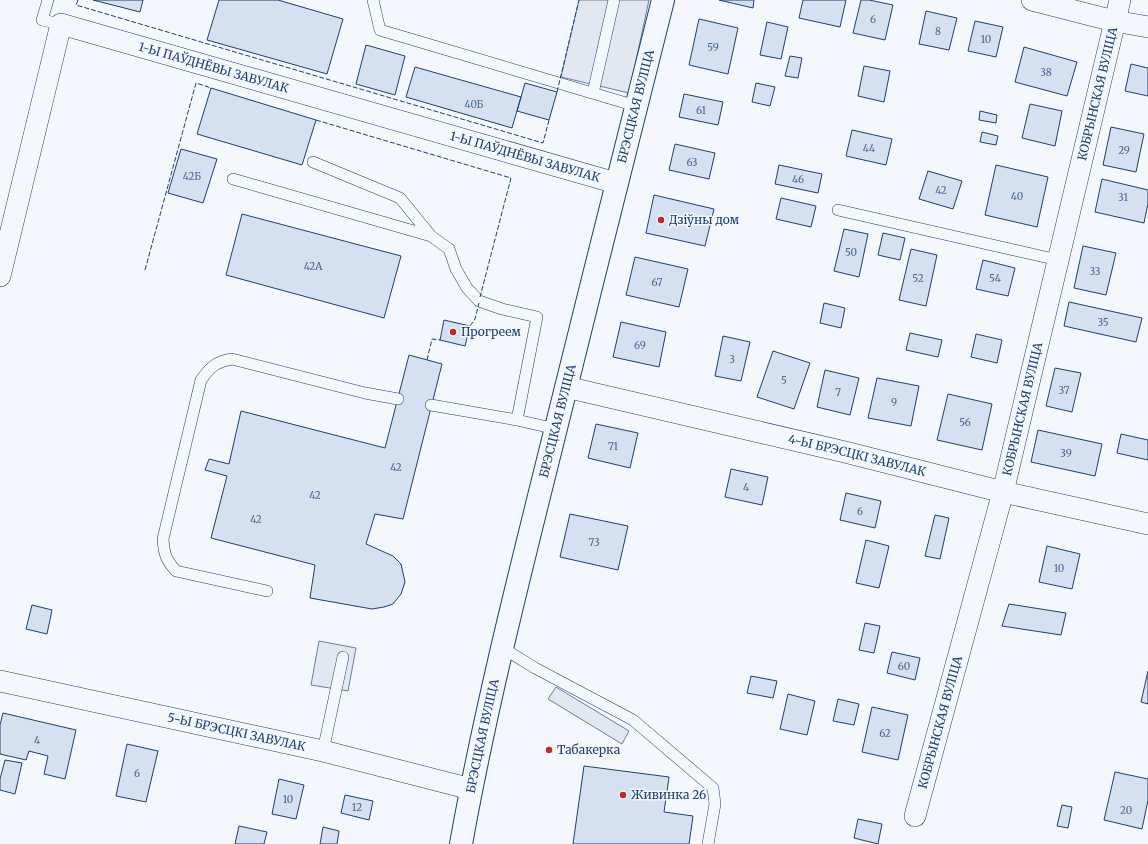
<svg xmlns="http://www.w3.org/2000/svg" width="1148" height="844" font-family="Merriweather,serif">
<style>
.parking{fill:#e3e8f0;stroke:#687fa3}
.building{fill:#d5e0f0;stroke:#1d3f73}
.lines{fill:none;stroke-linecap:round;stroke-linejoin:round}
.service-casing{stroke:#1d3f73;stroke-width:12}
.minor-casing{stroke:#1d3f73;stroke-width:22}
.tertiary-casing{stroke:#1d3f73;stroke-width:24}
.service{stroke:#f4f7fb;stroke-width:11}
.minor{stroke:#f4f7fb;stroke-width:21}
.tertiary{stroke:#f4f7fb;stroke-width:22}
.fence{stroke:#1d3f73;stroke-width:1;stroke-dasharray:5 2;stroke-linecap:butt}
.poi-dot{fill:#c62828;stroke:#f4f7fb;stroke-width:1.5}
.labels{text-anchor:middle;stroke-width:3;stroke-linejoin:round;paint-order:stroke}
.number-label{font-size:10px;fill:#4b6792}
.street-label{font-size:12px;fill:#1d3f73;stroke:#f4f7fb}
.poi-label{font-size:12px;fill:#1d3f73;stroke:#f4f7fb;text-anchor:start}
</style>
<rect width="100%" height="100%" fill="#f4f7fb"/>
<path class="parking" d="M579,0H649L629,93L561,77Z
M319,641L356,648L348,691L311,685Z
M556,687L629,731L622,744L548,699Z"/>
<path class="building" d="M93,0H143L140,12Z
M219,0H278L343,19L327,74L207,40Z
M719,0H754L753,8Z
M803,0H846L840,27L799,18Z
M861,0H869L893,5L885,40L853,33Z
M926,11L957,18L949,50L919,44Z
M699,19L738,28L728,74L689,65Z
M975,21L1003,27L996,57L968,51Z
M767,22L788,27L781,59L760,55Z
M366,45L405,56L395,95L356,84Z
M1024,47L1077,62L1067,96L1015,82Z
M790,56L802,58L798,78L785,76Z
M1131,64L1148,68V96L1125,91Z
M864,66L890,71L884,102L858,96Z
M415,67L521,97L512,128L406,97Z
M525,83L557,92L549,120L517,111Z
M756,83L775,87L770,106L752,102Z
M211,88L316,120L302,165L197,134Z
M684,94L723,102L718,125L679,117Z
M1030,104L1062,111L1055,146L1022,138Z
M980,111L997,115L996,123L979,120Z
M1111,127L1144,134L1136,172L1103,165Z
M852,130L892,139L886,165L846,156Z
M982,132L998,136L996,145L980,142Z
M675,144L715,153L709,179L669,170Z
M181,149L217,159L203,203L168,193Z
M779,165L822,174L818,193L775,184Z
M996,165L1048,177L1037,227L985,215Z
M928,171L962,181L953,209L919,199Z
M1102,179L1148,190V203L1144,223L1095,212Z
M654,195L714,209L705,246L646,233Z
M781,198L816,206L811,227L776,219Z
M242,214L401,256L384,318L226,275Z
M844,229L868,234L859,277L834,271Z
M883,233L905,238L900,260L878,255Z
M1083,246L1116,253L1106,295L1074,288Z
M911,249L937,255L926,306L899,300Z
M635,257L688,269L679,307L626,295Z
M983,260L1015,268L1008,296L976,289Z
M1069,302L1142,318L1136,342L1064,326Z
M824,303L845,308L841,328L820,323Z
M444,320L470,326L465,346L440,340Z
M621,322L666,332L659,367L613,357Z
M910,333L942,340L938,357L906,350Z
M976,334L1002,340L997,363L971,357Z
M723,336L750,342L741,381L715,376Z
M773,351L810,363L794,409L757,397Z
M409,355L442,364L403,519L375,514L366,544L393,556L401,564L405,582L401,594L393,604L384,607L372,609L310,598L315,565L211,538L227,476L205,470L209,459L229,464L241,411L385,448Z
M1055,368L1081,373L1072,412L1046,406Z
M825,370L859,378L850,415L817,407Z
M877,378L919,386L911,426L868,418Z
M948,394L992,404L982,450L937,440Z
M596,424L638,433L630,468L588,458Z
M1038,430L1102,444L1095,476L1031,462Z
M1121,434L1148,440V460L1117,453Z
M731,469L768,477L762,505L725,497Z
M846,493L881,501L875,528L840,520Z
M570,514L628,526L618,570L560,557Z
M935,515L949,518L940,559L925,556Z
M866,540L889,546L879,588L856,583Z
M1047,546L1080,554L1072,589L1039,582Z
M1009,604L1066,613L1061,635L1002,626Z
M32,605L52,610L47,634L26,629Z
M865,623L880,626L874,653L859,650Z
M892,652L920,658L915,680L887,673Z
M1148,671V704L1141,702Z
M751,676L777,681L773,698L747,693Z
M788,694L815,701L807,735L780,729Z
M838,699L859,704L854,725L833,721Z
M872,707L908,715L898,760L862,752Z
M3,713L76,730L65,779L44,774L48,756L29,751L26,760L0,754V725Z
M127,744L158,751L146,802L116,796Z
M5,760L22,763L15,794L0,790V779Z
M584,766L669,777L664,812L693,816L689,844H573Z
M1115,772L1148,779V800L1142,829L1104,820Z
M279,779L304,785L296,819L272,814Z
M345,795L373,801L369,820L341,813Z
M1062,805L1072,807L1068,828L1057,826Z
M858,819L882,824L878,844L854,838Z
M239,826L267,832L264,844H235Z
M323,827L339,831L337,844H320Z"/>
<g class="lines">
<defs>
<path id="service" d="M48,0L42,20L61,24
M373,0L380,30L636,106
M593,93L614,0
M313,162L400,198L431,236
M233,179L431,236L449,249L456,269L467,288L479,301L502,309L537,317L517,420
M838,210L1058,260
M431,405L517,420L556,429
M267,591L176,571C166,560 164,554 163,539L201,380C211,366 216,362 232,359L365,393L398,399
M501,647L535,668L633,720L713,788L715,804L708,844
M323,751L343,657"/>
<g id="minor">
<path d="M1032,0L1114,21L1148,27"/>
<path id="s1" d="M0,276L61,24L616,183"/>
<path id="s2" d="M566,387L845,452L1003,492L1148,524"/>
<path id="s3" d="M0,681L323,751L471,789"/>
<path id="s4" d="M915,816L1003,492L1120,0"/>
</g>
<g id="tertiary">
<path id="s5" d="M461,844C486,705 521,569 555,432C591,288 626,143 663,0"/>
</g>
</defs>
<use href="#service" class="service-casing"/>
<use href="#minor" class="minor-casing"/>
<use href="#tertiary" class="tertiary-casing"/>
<use href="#service" class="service"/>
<use href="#minor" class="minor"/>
<use href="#tertiary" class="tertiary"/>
<path class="fence" d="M78,0L76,5L543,143L549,120
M557,92L579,0
M316,120L511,178L480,297
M145,270L196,83L211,88
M470,326L475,319L479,303
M427,360L432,339L440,340"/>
</g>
<g class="poi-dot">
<circle cx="661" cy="220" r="4"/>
<circle cx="453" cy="332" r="4"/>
<circle cx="549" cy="750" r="4"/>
<circle cx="623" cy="795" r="4"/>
</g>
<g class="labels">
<g class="number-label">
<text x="873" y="23">6</text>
<text x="938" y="35">8</text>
<text x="986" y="43">10</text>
<text x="713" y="51">59</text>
<text x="1046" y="76">38</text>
<text x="474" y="108">40Б</text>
<text x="701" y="114">61</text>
<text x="869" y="152">44</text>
<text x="1124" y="154">29</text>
<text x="692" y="166">63</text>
<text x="192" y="180">42Б</text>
<text x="798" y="183">46</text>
<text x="941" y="194">42</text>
<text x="1017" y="200">40</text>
<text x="1123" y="201">31</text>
<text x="851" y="256">50</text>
<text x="313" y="270">42А</text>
<text x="1095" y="275">33</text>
<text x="918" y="282">52</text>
<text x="995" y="282">54</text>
<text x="657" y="286">67</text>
<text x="1103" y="326">35</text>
<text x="640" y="349">69</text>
<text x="732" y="363">3</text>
<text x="784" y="384">5</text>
<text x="1064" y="394">37</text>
<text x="838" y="396">7</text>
<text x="894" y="406">9</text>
<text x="965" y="426">56</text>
<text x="613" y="450">71</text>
<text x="1066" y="457">39</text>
<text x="396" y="471">42</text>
<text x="746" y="491">4</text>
<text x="315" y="499">42</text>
<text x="860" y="515">6</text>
<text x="256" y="523">42</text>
<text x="594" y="546">73</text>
<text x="1059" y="572">10</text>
<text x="904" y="670">60</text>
<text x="885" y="737">62</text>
<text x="37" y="744">4</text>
<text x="137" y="777">6</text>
<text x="288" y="803">10</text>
<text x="357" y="811">12</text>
<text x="1126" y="814">20</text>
</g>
<g class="street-label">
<text dy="4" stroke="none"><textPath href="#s1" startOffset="418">1-Ы ПАЎДНЁВЫ ЗАВУЛАК</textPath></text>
<text dy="4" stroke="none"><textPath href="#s4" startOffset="745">КОБРЫНСКАЯ ВУЛІЦА</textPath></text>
<text dy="4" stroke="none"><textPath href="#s5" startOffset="758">БРЭСЦКАЯ ВУЛІЦА</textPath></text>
<text dy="4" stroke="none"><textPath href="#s1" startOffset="742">1-Ы ПАЎДНЁВЫ ЗАВУЛАК</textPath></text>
<text dy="4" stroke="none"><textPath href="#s4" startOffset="421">КОБРЫНСКАЯ ВУЛІЦА</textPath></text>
<text dy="4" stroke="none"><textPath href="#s5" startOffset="434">БРЭСЦКАЯ ВУЛІЦА</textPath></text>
<text dy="4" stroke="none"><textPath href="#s2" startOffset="299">4-Ы БРЭСЦКІ ЗАВУЛАК</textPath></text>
<text dy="4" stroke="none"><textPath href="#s4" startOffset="97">КОБРЫНСКАЯ ВУЛІЦА</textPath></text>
<text dy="4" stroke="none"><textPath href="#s3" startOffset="242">5-Ы БРЭСЦКІ ЗАВУЛАК</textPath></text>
<text dy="4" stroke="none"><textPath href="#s5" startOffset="110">БРЭСЦКАЯ ВУЛІЦА</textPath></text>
</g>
<g class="poi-label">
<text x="669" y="224">Дзіўны дом</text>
<text x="461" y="336">Прогреем</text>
<text x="557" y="754">Табакерка</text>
<text x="631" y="799">Живинка 26</text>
</g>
</g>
</svg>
